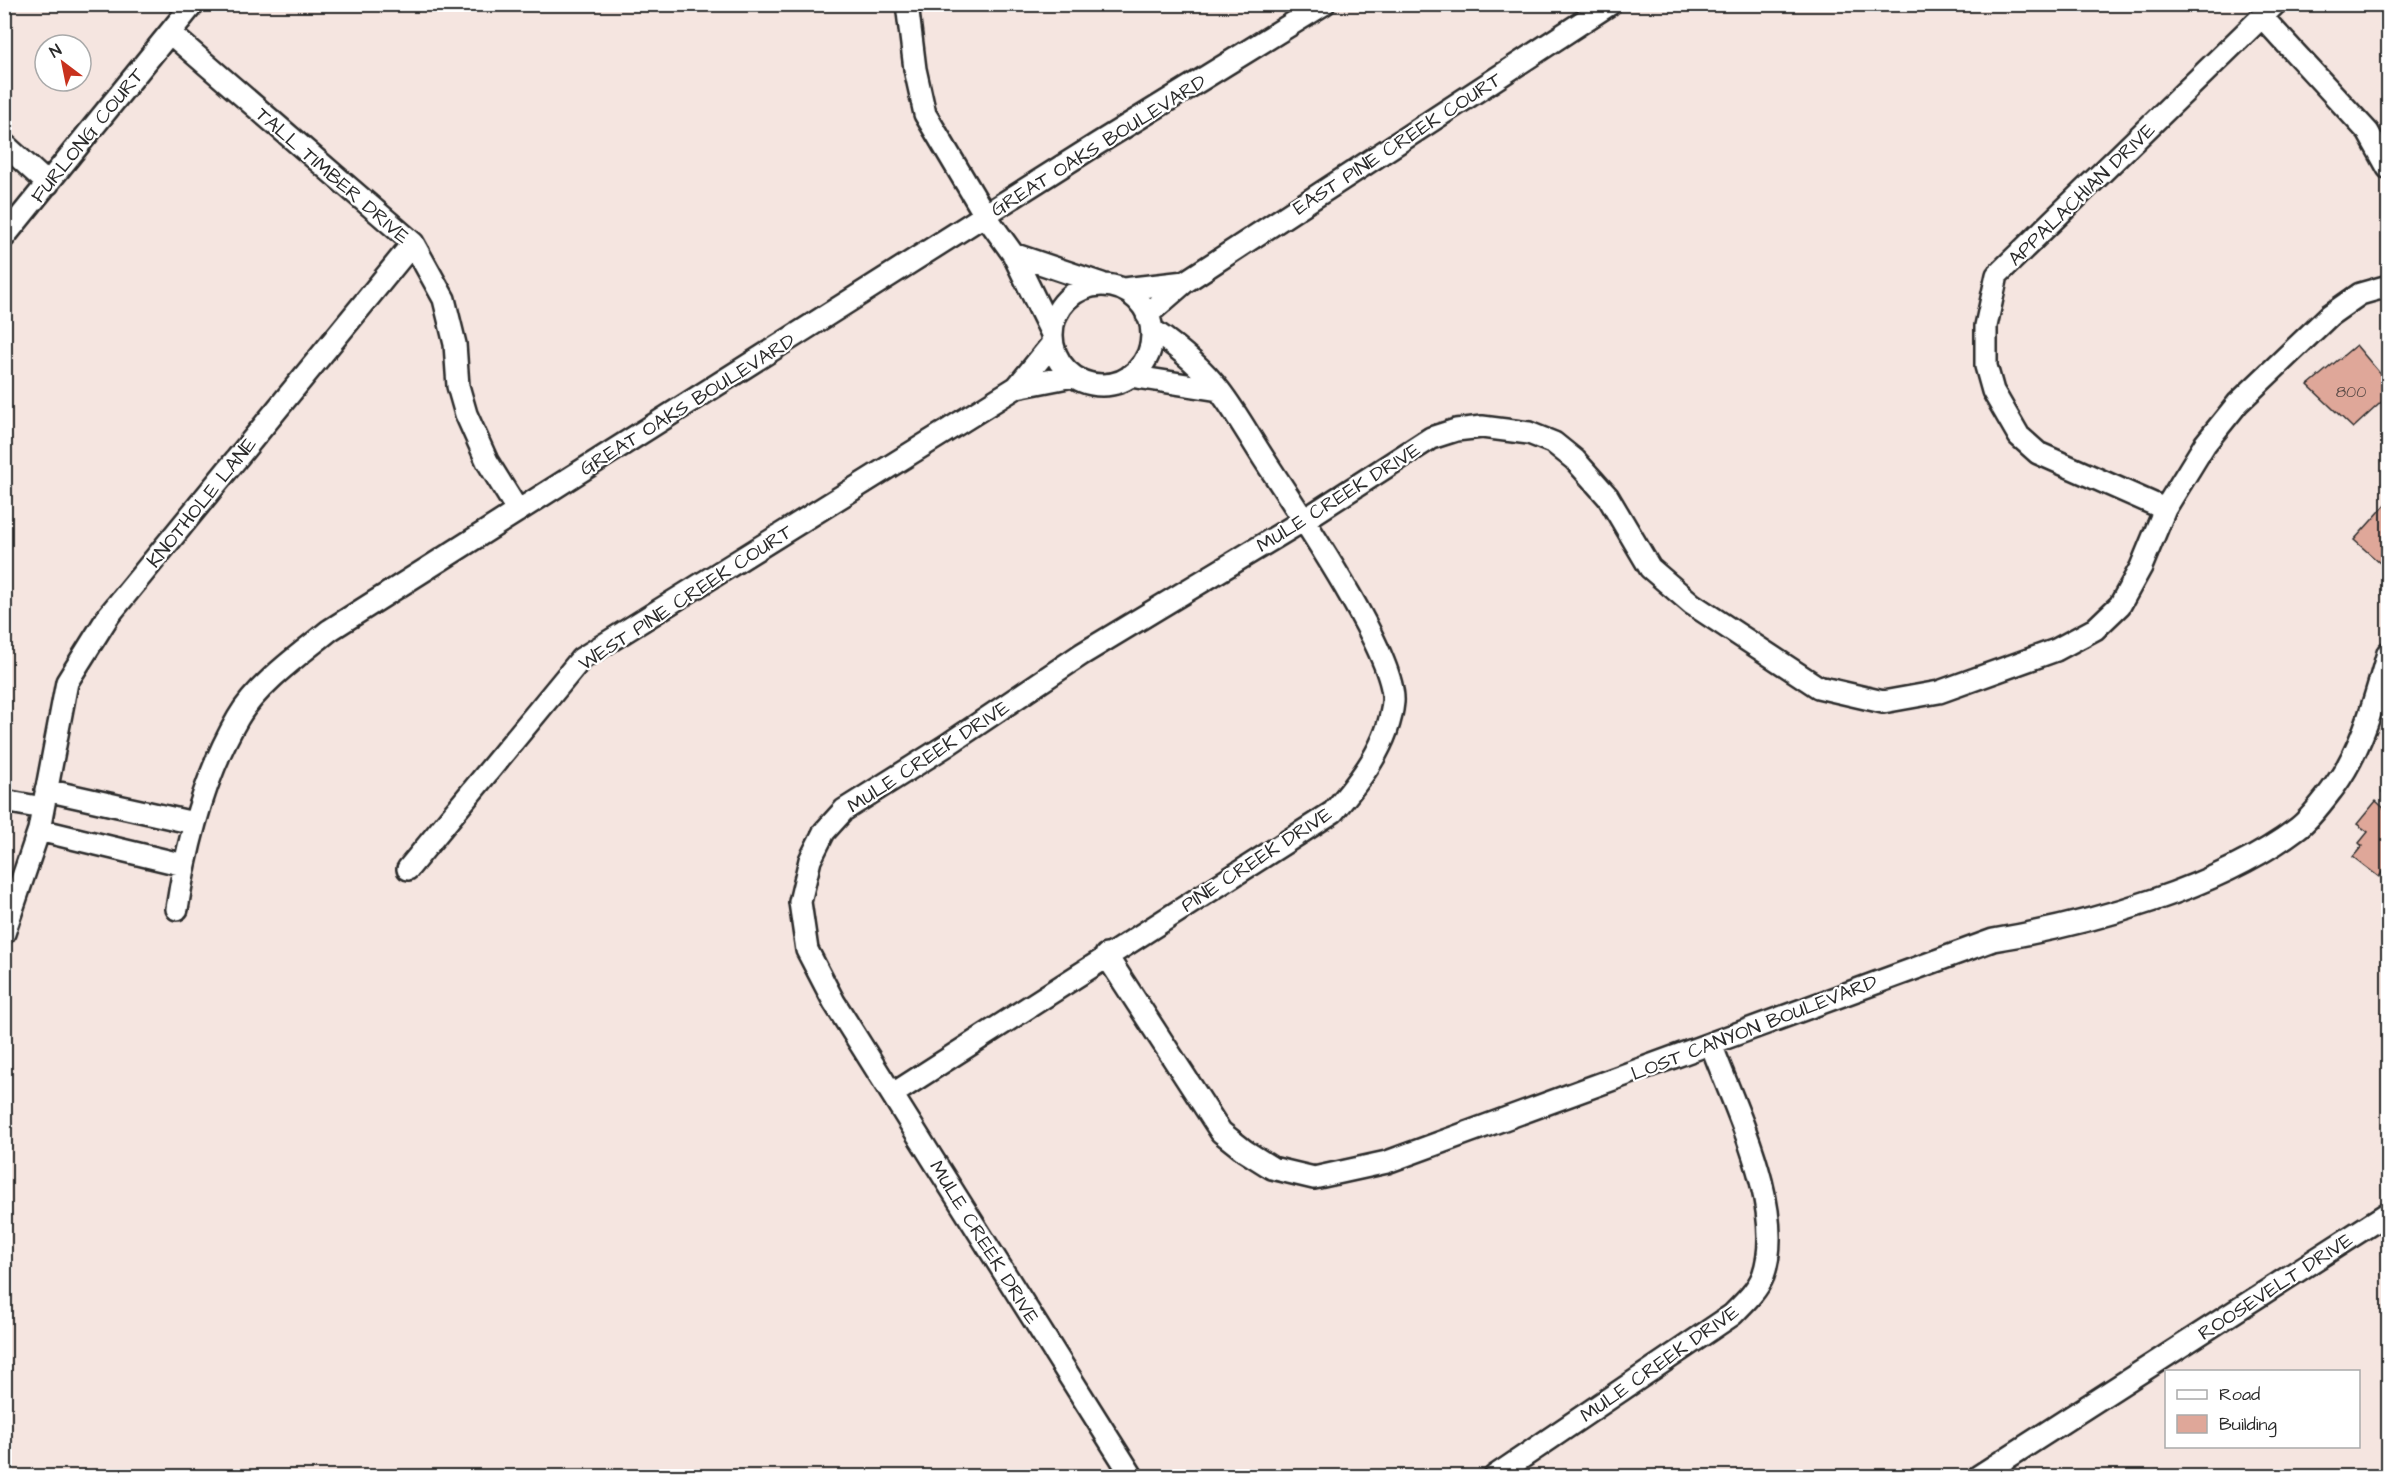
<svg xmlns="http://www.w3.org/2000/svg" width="2393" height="1481" font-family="'Architects Daughter',sans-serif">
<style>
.building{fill:#dfa799;stroke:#2b2b2b;stroke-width:1.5}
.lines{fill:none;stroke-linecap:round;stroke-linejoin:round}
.minor-casing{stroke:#2b2b2b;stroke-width:26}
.minor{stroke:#fff;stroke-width:21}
.labels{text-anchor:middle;stroke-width:4.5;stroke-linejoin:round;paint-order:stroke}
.number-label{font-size:16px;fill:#584a46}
.street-label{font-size:20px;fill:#2b2b2b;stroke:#fff}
</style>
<rect width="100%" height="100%" fill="#f5e5e0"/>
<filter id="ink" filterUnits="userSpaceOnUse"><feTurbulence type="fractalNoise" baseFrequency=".0167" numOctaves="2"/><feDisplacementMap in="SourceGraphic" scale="12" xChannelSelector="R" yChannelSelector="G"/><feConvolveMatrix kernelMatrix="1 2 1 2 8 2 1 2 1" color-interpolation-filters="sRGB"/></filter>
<g filter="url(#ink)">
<path class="building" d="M2356,345L2388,383V396L2353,428L2308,385Z
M2388,502V556L2381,564L2354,540Z
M2388,780V795L2382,792Z
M2376,801L2388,812V864L2379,877L2353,857L2362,846L2359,843L2368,832L2357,824Z"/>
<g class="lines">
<defs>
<path id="minor" d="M907,4L915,69L925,114L985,215L1013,254L1051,332
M2262,17L2368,132L2388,168
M170,33L413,243L444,299L455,344L458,386L466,414L487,461L518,511
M4,144L48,184
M4,237L193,4
M1013,254L1102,284
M1052 335a50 50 0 1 1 100 0a50 50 0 1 1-100 0Z
M1124,289L1185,282
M1147,315L1185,282L1610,4
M1130,376L1219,390
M1017,387L1073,376
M2165,509L2038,453L2019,436L1993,391L1986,366V326L1997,275L2275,4
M46,790L194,823
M4,801L43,808
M39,830L184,865
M408,869L581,659L1017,387L1052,344
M177,909C187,843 204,776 238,718C257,685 300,654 330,630L1097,144L1324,4
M4,933L39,830L67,682L109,615L413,243
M1106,955L1221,1132L1245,1151L1272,1168L1314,1178L1387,1162L1993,940C2090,924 2219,888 2298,828C2311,818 2324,800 2334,787C2363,748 2375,698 2388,653
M893,1094L1333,812C1360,781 1389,744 1393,702C1397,655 1293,504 1264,459C1249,436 1236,412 1219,390C1201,366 1177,347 1153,330
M1132,1476L834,1002L807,950L800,902L810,860L824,832L844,810L944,747L1082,654L1304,520L1431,438L1456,430L1482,427L1529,433L1554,443L1575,460L1608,497L1650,568L1692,604L1818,687L1883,702L1939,692L2056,650L2095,629L2120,605L2141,567L2165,509L2205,444L2238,403L2330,315L2360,294L2388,286
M1495,1476L1732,1315C1744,1303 1757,1291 1763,1276C1787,1210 1734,1107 1711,1044
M1979,1476L2388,1213"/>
</defs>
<use href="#minor" class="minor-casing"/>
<use href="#minor" class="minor"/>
</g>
</g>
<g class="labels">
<g class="number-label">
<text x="2351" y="397">800</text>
</g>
<g class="street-label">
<text transform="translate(87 135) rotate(-51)" y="7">FURLONG COURT</text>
<text transform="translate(1397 143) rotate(-33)" y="7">EAST PINE CREEK COURT</text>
<text transform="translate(1098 145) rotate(-32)" y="7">GREAT OAKS BOULEVARD</text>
<text transform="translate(333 175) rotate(41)" y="7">TALL TIMBER DRIVE</text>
<text transform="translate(2081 194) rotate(-44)" y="7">APPALACHIAN DRIVE</text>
<text transform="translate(687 404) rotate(-32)" y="7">GREAT OAKS BOULEVARD</text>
<text transform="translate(1338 497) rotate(-32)" y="7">MULE CREEK DRIVE</text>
<text transform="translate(201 502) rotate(-51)" y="7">KNOTHOLE LANE</text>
<text transform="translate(685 597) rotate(-33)" y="7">WEST PINE CREEK COURT</text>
<text transform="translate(928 756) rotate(-33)" y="7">MULE CREEK DRIVE</text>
<text transform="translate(1256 859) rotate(-33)" y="7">PINE CREEK DRIVE</text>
<text transform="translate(1754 1027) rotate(-21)" y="7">LOST CANYON BOULEVARD</text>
<text transform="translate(985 1242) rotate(58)" y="7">MULE CREEK DRIVE</text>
<text transform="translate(2275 1286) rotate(-33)" y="7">ROOSEVELT DRIVE</text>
<text transform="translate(1659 1363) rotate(-35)" y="7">MULE CREEK DRIVE</text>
</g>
</g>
<rect width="2393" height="1481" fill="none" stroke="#fff" stroke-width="24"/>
<rect x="12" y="12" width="2369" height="1457" fill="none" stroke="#2b2b2b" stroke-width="2" filter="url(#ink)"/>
<rect x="2165" y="1370" width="195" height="78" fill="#ffffff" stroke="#aaaaaa" stroke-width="1.5"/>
<rect x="2177" y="1390" width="30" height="9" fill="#ffffff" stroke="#aaaaaa" stroke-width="1.5"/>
<text x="2219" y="1400" font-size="18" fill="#2b2b2b">Road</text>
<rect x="2177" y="1415" width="30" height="18" fill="#dfa799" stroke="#aaaaaa" stroke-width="1.5"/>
<text x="2219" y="1430" font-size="18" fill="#2b2b2b">Building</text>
<g transform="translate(63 63) rotate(328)"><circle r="28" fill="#ffffff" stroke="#aaaaaa" stroke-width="1.5"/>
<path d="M0-4.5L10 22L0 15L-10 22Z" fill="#c8321e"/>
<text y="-9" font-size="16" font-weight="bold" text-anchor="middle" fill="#2b2b2b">N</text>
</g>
</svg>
